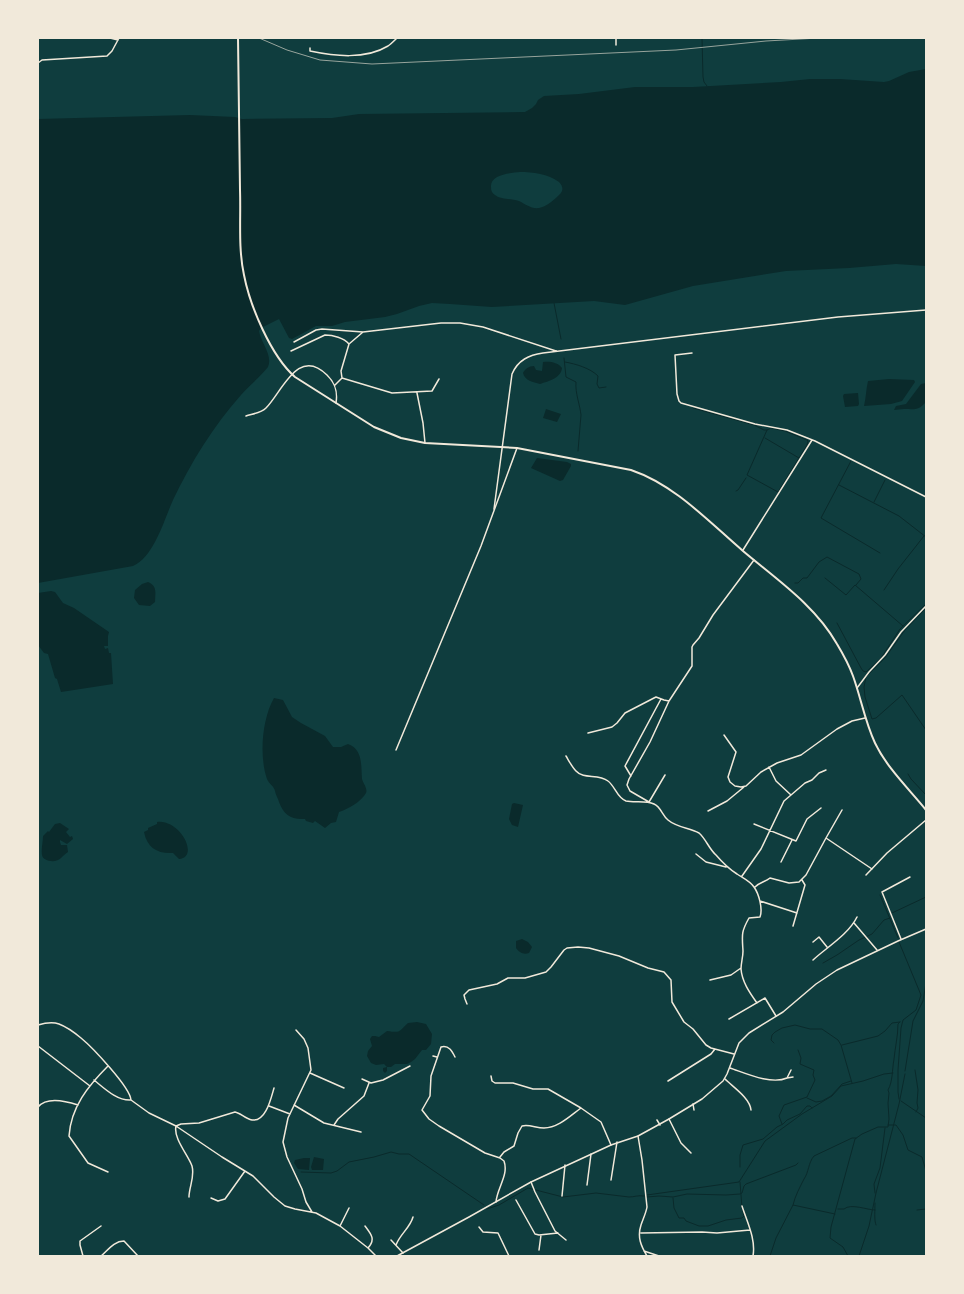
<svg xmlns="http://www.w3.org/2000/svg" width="964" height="1294" font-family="Manrope,sans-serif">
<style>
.water{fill:#0a2a2b;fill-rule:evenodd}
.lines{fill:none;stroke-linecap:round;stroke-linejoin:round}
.stream{stroke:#0a2a2b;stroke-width:1}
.minor{stroke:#f1e9da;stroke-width:1.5}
.tertiary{stroke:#f1e9da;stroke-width:1.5}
.primary{stroke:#f1e9da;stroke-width:2}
.rail{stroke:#97a49c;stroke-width:1}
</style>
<rect width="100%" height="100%" fill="#0f3d3e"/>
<path class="water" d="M926,69V266L896,264L849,268L786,271L693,286L625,305L594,301L492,307L450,304L432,303L419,306L397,314L385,317L345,322L332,326H316L292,339L289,338L279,319L261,328L259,331C261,343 273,355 268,367C260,377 249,386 241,395C214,425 190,464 173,500C164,520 154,557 133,566L38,583V119L190,115L235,117L242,119L332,118L359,114L525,112L532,108L536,104L538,100L544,96L579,94L635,87H693L781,82L810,79H840L884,82L889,81L909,72ZM520,172C533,172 548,174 559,182C563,186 564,191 559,195C554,200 546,207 539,208C531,209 525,204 519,201C511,198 501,200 495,195C492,193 491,191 491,187C490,174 511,173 520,172Z
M543,362C549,361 558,362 562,368C561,378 549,381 540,384C533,382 525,381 523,373C525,369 529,366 534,366L536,370L542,371Z
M889,379L914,380L915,382L902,401L891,404L864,406C866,398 866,389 868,381Z
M926,383V402C918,411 915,409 904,409C901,409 897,410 894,410L896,406L906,404L921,384Z
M858,393L859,404L858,406L845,407L843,396L844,394Z
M546,409L561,414L557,422L543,418Z
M537,458L567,462L571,464V466L563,480L560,481L531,468Z
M148,582C158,586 155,594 155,602L150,606L139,605L134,598L135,590L142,584Z
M51,591L55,592L63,603L74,608L109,632L108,636V646H104L105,649L108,648L109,653H111L113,684L61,692L57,679L55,678L48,654L44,653L38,645V593Z
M274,698L283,700L292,717L301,723L325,736L333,747H341L348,744C363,749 361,766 362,779C363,783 368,789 366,793C361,802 348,809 339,812L336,822L331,823L325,828L315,821L313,823L306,821L305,819C291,820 284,815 279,802C278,798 276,796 275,791C274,786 269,784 267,779C259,756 262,719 274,698Z
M514,803L523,805L518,827L512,825L509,819L512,804Z
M157,822C180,819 200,857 179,859L173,853C158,854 147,848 144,832L148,830V828L157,824Z
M60,823L69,829L66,832L70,837L72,836L73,839L67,844L60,840V842L61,845H67L68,852C65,854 63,856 61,858C57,863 43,862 42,855C41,849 43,842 43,836L48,831L49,832L55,824Z
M522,939L528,942L532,947L529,953C523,955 519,952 516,948V941Z
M417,1022L426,1024L432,1034L431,1044L426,1050H422L415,1059L411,1062L407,1064H395L391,1067H387V1071L385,1073L383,1071V1068L387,1067L384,1064L376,1065L371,1063L367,1056L368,1051L372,1046L370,1039L372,1036H375L379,1037L387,1031C401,1033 398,1032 408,1023Z
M314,1157L324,1159L323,1170H312L311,1167Z
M304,1158H310L309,1170L298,1169L294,1163L295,1160Z"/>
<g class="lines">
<path class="stream" d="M702,38L703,77L704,82L707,86
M554,303L561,339
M564,358L566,377L576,382C575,393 580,405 581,415L578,451
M565,362C576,364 590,368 598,376L597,384L599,388L606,387
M693,408L754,425L764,430H767L771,428L785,431L807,440L808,441L807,445L778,492L747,475L767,430
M765,438L799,458
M851,461L821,518L880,553
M839,485L899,516L926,537
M736,491L738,490L746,478
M874,502L885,480
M825,578L846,595L855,585L903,626
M795,583H798L803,578H807L819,562L827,557L859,574L861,579L856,585
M884,590L898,569L924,536
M926,608L905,630L885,658L866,677L864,687L865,697L872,719L876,718L902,695L926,730
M837,623L861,668L863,671L866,672L881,658L900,629L926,604
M908,774L911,779L926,795
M880,895L898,938
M892,913L926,897
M823,963L837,955L859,940L872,934L884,920L890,918
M774,1043L771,1040L772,1035L775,1032L782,1028L795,1025L810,1029H822L838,1040L841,1045L852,1083
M842,1045L878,1036L885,1031L892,1023L900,1022
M915,1070L918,1090L917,1103L918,1108L916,1112
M905,1071L913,1021L923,1001L926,983
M807,1098L816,1102L822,1101L831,1096L842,1084L851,1081
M899,1099L898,1092V1070L901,1028L903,1020L916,1010L921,995L899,942
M901,1101L926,1118
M782,1124L779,1116L784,1105L807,1097L815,1080L813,1075L814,1070L800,1064L801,1058L798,1050
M888,1125H896L903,1135L908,1150L922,1157L926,1171
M740,1167V1155L743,1145L763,1139L777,1127L783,1124L787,1120L800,1114L807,1106H810L812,1108
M301,1172L331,1173L337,1171L349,1162L374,1157L391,1152L399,1154H409L484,1205
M875,1193L874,1184L880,1168L885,1128
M647,1195L739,1182L765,1141L802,1114L832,1096L841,1086L863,1081L884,1074L893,1073
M647,1197L659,1196L673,1197L687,1194L726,1195L740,1194L742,1193L744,1186L746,1184L796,1165L798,1163
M673,1198L674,1208L679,1218H684L686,1221L699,1226H708L726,1220L742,1218L744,1216L742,1208L740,1182
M875,1203C875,1209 874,1221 876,1225
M793,1205C795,1196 800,1187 804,1179C809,1172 808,1163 814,1156L852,1138H856
M487,1209L499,1205L528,1188L563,1197L596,1193L629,1197C634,1197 638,1195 644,1196
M838,1209H844C851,1203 867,1210 875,1210
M917,1210L926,1209
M770,1256L776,1238L793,1205L835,1214
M848,1256L843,1247L830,1238L831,1227L855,1139L862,1134L878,1127H888L889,1119L888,1103L889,1093L888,1090C893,1081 892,1070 894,1059C895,1048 898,1036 898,1024L900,1022
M859,1256L869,1226L876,1193L899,1104L905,1074"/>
<path class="minor" d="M110,38L118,40
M616,38V45
M310,48V51C334,56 365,60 388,46C391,44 394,41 397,38
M38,63L42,60L107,56L112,51L119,38
M363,332L349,344L341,371L342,378L392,393L432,391L439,379
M294,342L316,330L322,329L363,332L441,323H460L483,327L556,351
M291,351L325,335C333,335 344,338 349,344
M692,353L675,355L677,394L679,401L681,403L755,424L787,430L815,441L926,497
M335,385L342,378
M417,393L423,423L425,443
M246,416C252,414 261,413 266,408C282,392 298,346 327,375C335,383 338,391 336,403
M494,509L512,374C518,360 529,355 543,353L838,317L926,310
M743,550L812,440
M857,688L869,672L885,655L901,632L926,606
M588,733L612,727L617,723L625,713L654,698L656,697L664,700L669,701L692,666V647L693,645L699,638L713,615L754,560
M724,735L736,752L728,777L730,782L735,786L741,787L746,786L761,772L777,763L801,755L837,729L852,721L865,718
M566,756C569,761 572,767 576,771C584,780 598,773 608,781C615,786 617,798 626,801C635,803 645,800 654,804C661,807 662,815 668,820C676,827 689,828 699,833C706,839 709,849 716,855C722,862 729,869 737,874C743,878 750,881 754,887C759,894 763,909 760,917L749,918C741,932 742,935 743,951C743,957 741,963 741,969C742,982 750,993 757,1003
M769,767L776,781L791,795
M665,775L649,802L630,791L627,785L629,779L650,742L669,701
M631,776L625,766L661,699
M708,811L727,801L744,787
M754,824L796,841L807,819L821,808
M826,838L842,810
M696,854L706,862L726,867
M781,862L792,840
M866,875L887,853L926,820
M742,876L761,849L784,801L805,783L812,780L819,773L826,770
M755,887C760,882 765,882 770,878L789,883L799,882L806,875L826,838L872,869
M760,901L797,913
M854,923L877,950
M793,926L805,885L802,880
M901,939L882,892L910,877
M813,942L819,937L827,947
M813,960C827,947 848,935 857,917
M710,980L731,975L741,968
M467,1004L465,999L464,995L469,990L497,984L508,978H525L546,972L551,967L564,950L567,948L578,947L589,948L619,956L648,968L664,972L671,980L672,1002L684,1022L693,1029L706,1045L711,1048L734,1054
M729,1019L765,998L776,1016
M38,1025C45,1023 53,1022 59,1024C67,1027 75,1033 81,1038C92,1047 130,1087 131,1100C117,1101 104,1088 94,1080
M296,1030L304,1039L308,1048L311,1070L288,1118L283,1142L287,1157L302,1189L306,1202L312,1212
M38,1046L90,1086
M433,1056L437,1057
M455,1057C452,1051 449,1045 441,1047L431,1076L430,1096L422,1110L429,1119L439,1126L485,1153L500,1158L504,1161C509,1175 497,1188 496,1202
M108,1066C88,1086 71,1107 69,1136L88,1163L108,1172
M730,1068C745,1073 771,1085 787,1078L791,1070
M310,1073L344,1088
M491,1076L492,1081L495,1083H513L533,1089H548L555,1093L581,1108L601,1122L611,1145
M787,1078L793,1077
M362,1079L371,1083L383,1080L410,1066
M725,1079C733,1087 750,1098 751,1110
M668,1081L711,1054L715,1049
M131,1100L149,1113L176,1126L222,1157L253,1176L274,1197L285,1206L295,1209L316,1213L340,1226L368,1248L376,1256
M693,1104L694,1110
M294,1105L324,1123L361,1132
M269,1106L290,1114
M38,1107C47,1096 66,1101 78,1105
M669,1119L681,1143L691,1153
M657,1120L660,1125
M334,1125L338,1119L364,1096L369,1083
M638,1136L642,1160L647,1207C646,1213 643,1219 641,1225C637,1237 641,1246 647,1256
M500,1157L504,1152L514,1146L518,1133L522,1126C529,1124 536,1128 544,1128C558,1128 570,1116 581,1108
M611,1180L617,1142
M531,1182L535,1192L555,1231L566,1240
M587,1185L591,1154
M562,1196L565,1165
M189,1197C189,1187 195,1177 192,1166C188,1155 173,1138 176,1126L181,1124L199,1123L235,1112C241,1113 245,1119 252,1120C266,1122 271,1098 274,1088
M211,1198L218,1201L225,1199L245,1171
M516,1200L535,1234L539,1235L558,1233
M742,1206C747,1222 756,1239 753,1256
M340,1226L349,1208
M365,1226C371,1234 376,1239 368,1248
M479,1227L483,1232L498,1233L509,1256
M641,1233L702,1232L717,1233L750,1230
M391,1240L403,1253
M396,1245C400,1234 410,1228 413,1217
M539,1250L541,1235
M644,1251L659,1256
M83,1256L80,1245V1241L101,1226
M101,1256C108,1250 114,1241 124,1241L138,1256"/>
<path class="tertiary" d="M396,750L481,546L517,448
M397,1256L469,1217L531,1182L611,1145L638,1136L669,1119L702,1099L723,1081L727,1074L739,1043L749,1033L783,1012L816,984L837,970L898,941L926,929"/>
<path class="primary" d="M238,38C239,89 239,139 240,190C241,218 238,248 244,275C250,306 271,356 295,377L374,427L401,438L425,443L517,448L631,470C675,485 708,521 743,551C776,579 815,605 837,644C843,654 849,665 853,676C861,698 865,722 875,743C887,768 909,789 926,810"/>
<path class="rail" d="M259,38L287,50L320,60L372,64L676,50L766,41L819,38"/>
</g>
<rect width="964" height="1294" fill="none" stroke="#f1e9da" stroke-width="78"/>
</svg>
